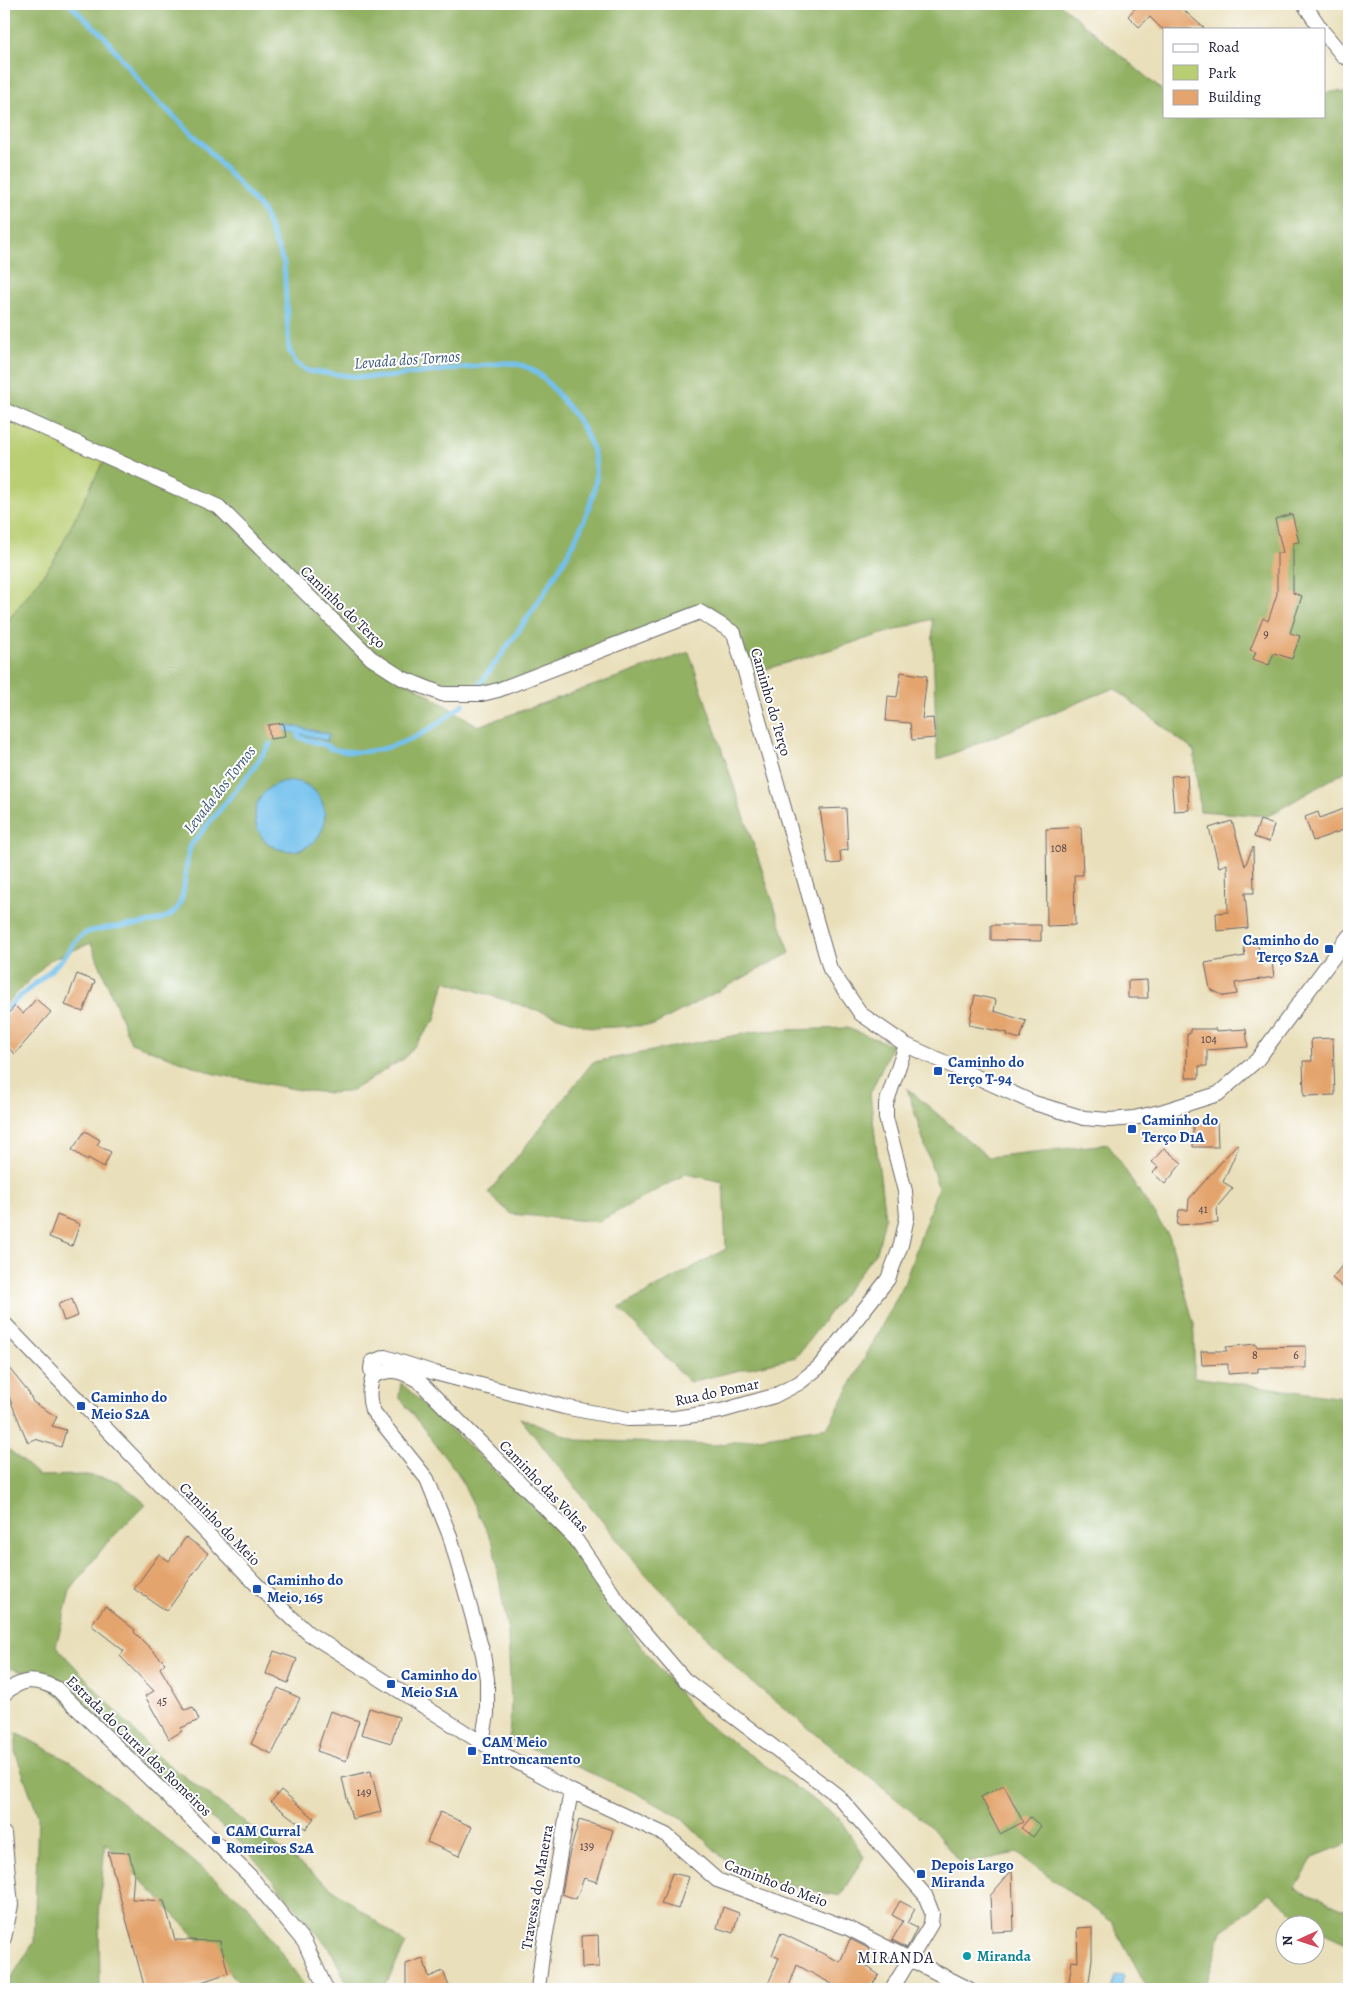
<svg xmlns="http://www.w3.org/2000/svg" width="1353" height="1993" font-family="Alegreya,serif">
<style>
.green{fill:#b9ce72;stroke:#6e7856}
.forest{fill:#92b164;stroke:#5a6a50}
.water{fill:#73c1ed;stroke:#4a7294}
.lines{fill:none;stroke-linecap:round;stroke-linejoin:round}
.stream{stroke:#73c1ed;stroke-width:5}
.building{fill:#e4a46d}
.minor-casing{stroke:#686467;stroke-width:16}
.minor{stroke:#fff;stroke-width:14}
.transit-dot{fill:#1a4fb4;stroke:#fff;stroke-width:2}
.culture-dot{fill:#0f9aa8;stroke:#fff;stroke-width:2}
.labels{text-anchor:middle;stroke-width:4;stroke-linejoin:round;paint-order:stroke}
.number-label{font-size:12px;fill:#524248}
.street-label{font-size:15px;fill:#22223b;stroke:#fff}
.transit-label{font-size:15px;font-weight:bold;fill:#164399;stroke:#fff;text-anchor:start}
.culture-label{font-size:15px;font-weight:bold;fill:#0d838f;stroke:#fff;text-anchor:start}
.water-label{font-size:16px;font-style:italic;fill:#3e5a79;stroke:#fff}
.neighbourhood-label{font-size:16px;letter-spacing:1px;fill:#22223b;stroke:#fff}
</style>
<rect width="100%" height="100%" fill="#fff"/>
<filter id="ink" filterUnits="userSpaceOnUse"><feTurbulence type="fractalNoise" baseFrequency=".02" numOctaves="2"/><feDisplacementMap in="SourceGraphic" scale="10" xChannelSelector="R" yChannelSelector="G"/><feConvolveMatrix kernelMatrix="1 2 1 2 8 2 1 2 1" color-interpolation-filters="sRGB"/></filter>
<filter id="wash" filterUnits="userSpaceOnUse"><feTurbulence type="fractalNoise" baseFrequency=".0096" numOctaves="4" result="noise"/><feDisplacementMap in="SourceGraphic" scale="20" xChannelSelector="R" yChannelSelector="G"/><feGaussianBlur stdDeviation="1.12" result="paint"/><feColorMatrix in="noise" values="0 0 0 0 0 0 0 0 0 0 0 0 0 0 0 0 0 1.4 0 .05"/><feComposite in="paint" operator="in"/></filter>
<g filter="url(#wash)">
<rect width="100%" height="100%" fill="#e9dfba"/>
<path class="green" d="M4,410L106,456L55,559L4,626Z"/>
<path class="forest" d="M4,4H1060L1164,92V116H1324V93L1339,91L1349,95V769L1268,816L1200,811L1194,751L1114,688L937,760L932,619L746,675L734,633L700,612L498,690L461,695L405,680L478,726L689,652L790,953L654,1025L593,1028L445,981L435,1020L405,1058L349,1092L330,1093L300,1090L215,1074L131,1043L91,943L50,960L4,1006V626L55,559L106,456L61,436L4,402Z
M847,1028L892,1045L870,1094L885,1218L878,1249L796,1357L689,1382L619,1308L726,1249L723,1182L686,1174L598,1222L511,1214L488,1193L593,1062L758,1031Z
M907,1088L988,1157L1108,1144L1170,1238L1194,1324V1377L1349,1399V1843L1313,1857L1296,1888L1349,1911V1934L1346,1943L1316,1929V1926L1310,1925L1270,1894L1222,1931L1205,1989H1148L1112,1922L1017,1853L961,1864L932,1828L743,1675L638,1566L520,1418L577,1440L715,1445L828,1427L904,1284L938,1187Z
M401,1383L569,1540L634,1637L701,1720L839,1818L864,1857L840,1896L765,1881L725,1860L682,1818L636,1793L564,1761L509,1740L511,1703L508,1633L493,1543L457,1472L399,1397Z
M4,1445L39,1476L87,1475L118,1481L146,1504L106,1544L70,1591L56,1646L157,1756L406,1944L384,1988L350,1989L330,1949L235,1836L130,1758L37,1677L4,1666Z
M17,1733L76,1765L248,1906L307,1989H246L105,1843L99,1916L100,1989H4L34,1942L38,1816L15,1751Z"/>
<path class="water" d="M287,725L329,734L327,741L288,731Z
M255 816a35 35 0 1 1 70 0a35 35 0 1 1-70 0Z
M1116,1975L1124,1976L1121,1989H1112Z"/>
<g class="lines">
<path class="stream" d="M69,4L103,35L149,93L201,142L263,211L284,264L289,350L296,363L307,371L360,377H386L504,363C534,362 547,381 564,402C580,421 593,441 596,466C602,523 513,639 479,685
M287,728L299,731L298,737L328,746L329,748C377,762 427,736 463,704
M4,1011C26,989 48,977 68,952C73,945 78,936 86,933C110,923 157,929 175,911C188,897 183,864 191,845L253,769L270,744"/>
</g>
<g id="blocks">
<path class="building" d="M1135,4H1177L1205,29H1162L1150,17L1139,27L1128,16L1137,6Z
M1292,514L1299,542L1293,543V593L1302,596L1290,633L1300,636L1292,659L1274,653L1269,665L1253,659L1256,652L1250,650L1263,618L1268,621L1277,594V553H1283L1275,519Z
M901,672L927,676L922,719L933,718L935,738L912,740L910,723L886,721L888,696L897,697Z
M283,723L285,737L270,739L268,725Z
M1187,775L1189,810L1174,811L1171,776Z
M1349,807V828L1313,841L1305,817L1318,812L1320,818Z
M846,808L848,850L840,851L841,863L828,864L820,809Z
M1260,820L1274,825L1269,842L1254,837Z
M1232,821L1245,866L1253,847L1254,893H1245L1248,928L1217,931L1216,913L1228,912L1227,864L1219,867L1209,828Z
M1081,827L1083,875H1074L1075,925L1047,926L1046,829Z
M991,925H1041V941L991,940Z
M1257,940L1261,964L1272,962L1274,977L1235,983L1237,994L1224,996L1210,989L1205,963L1245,956L1243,942Z
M77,974L95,981L83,1012L65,1005Z
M1147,980L1148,998H1128V981Z
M975,995L996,1000L994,1011L1026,1021L1020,1039L1007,1035L1008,1033L969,1025Z
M36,999L51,1012L15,1054L4,1044V1018L15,1006L23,1014Z
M1190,1029H1216V1031L1246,1029L1248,1047L1207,1050V1066H1199V1078H1186L1187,1034H1190Z
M1333,1038L1335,1095L1304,1096L1303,1061H1312L1311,1039Z
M1193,1122H1217L1218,1147H1193Z
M85,1131L100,1140L97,1145L111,1152L104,1167L88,1158L87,1160L72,1150Z
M1237,1144L1239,1146L1223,1182L1233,1188L1217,1207L1218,1223L1177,1225L1179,1210H1188L1189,1199Z
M1164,1148L1182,1163L1165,1184L1153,1173L1158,1167L1152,1162Z
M57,1215L80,1224L72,1246L49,1237Z
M1349,1257V1292L1332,1278Z
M72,1299L78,1316L64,1321L58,1304Z
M1256,1344V1347L1306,1346V1368H1258V1372L1228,1374V1364L1202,1365L1201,1351H1227L1226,1347Z
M4,1362L29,1393L33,1402L57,1417L52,1426L66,1430L61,1447L35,1439L28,1443L9,1397L4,1401Z
M186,1537L208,1553L167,1611L134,1589L159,1554L169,1561Z
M105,1606L135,1630L134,1632L165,1663L160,1668L185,1710L193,1707L199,1720L181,1728L182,1731L169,1739L145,1696L154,1691L120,1656L124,1651L91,1625Z
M274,1651L297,1659L288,1683L266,1674Z
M278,1688L300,1698L272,1754L251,1744Z
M369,1708L399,1717L391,1743L361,1734Z
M330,1711L359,1721L346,1761L317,1751Z
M371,1771L381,1812L352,1819L342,1778Z
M1004,1785L1023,1822L1000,1834L981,1797Z
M281,1790L314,1818L306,1829L271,1802Z
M440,1812L472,1827L459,1856L427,1842Z
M1030,1817L1041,1826L1033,1837L1021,1828Z
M579,1820L613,1830L597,1882L584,1878L576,1899L562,1894L568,1859Z
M108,1852L129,1853L134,1872L132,1899L164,1901L175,1940L220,1941L228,1973L187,1987V1989H145Z
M1012,1870L1014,1931L992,1932L990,1896Z
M672,1873L689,1877L678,1909L661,1904Z
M900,1901L915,1909L907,1923L917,1928L907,1948L892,1940L903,1921L892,1915Z
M723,1907L739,1913L733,1933L717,1928Z
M1092,1927V1959L1088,1989H1068L1072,1961L1078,1962L1077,1928Z
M781,1933L840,1962L850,1939L870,1949L862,1963L879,1975L869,1989H841L797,1965L788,1989H766L779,1958L772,1955Z
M598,1935L599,1967L582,1968L581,1936Z
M423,1958L429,1977L443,1971L450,1989H401L406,1987V1964Z"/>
</g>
</g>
<g filter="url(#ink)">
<use href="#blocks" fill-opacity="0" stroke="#686467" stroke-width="1"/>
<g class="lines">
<defs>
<path id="minor" d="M1304,4L1321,29
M1324,33L1344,57L1349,58
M4,410L219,507L371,658L402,678L442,694H482L498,690L700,612L734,633L830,969L861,1014L906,1045L1034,1103L1084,1118L1109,1120L1134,1118L1164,1111L1218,1094L1257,1060L1349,936
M4,1323L257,1585L308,1633L482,1743L571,1791L666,1835L717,1880L848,1928L969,1989
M373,1376L371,1369L372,1362L385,1357L435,1373L564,1407L628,1419L675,1418L721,1411L774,1396L799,1383L819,1367L888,1279L901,1245L907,1217L905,1191L886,1118V1104L906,1045
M4,1694C22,1678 35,1678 56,1688L250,1876L305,1943L326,1989
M482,1743L487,1714V1679L483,1654L450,1536L427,1479L372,1410C368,1397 369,1389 373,1376C393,1367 401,1371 419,1381L574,1537L620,1604L684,1679L838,1796L925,1895L932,1913L931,1924L892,1989
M4,1834L11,1905L4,1938
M538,1989L542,1956L571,1791"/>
</defs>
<use href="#minor" class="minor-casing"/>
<use href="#minor" class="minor"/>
</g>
</g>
<g class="transit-dot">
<rect x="1324" y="944" width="10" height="10" rx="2.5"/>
<rect x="933" y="1066" width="10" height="10" rx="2.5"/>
<rect x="1127" y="1124" width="10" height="10" rx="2.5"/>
<rect x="76" y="1401" width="10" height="10" rx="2.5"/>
<rect x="252" y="1584" width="10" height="10" rx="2.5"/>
<rect x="386" y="1679" width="10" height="10" rx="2.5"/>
<rect x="467" y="1746" width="10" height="10" rx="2.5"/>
<rect x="211" y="1835" width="10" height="10" rx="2.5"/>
<rect x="916" y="1869" width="10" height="10" rx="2.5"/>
</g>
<circle class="culture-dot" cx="967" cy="1956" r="5"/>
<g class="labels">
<g class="number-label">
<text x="1266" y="638">9</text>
<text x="1059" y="852">108</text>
<text x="1209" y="1043">104</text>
<text x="1203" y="1213">41</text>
<text x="1255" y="1359">8</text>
<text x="1296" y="1359">6</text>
<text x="162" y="1705">45</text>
<text x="364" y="1796">149</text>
<text x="587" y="1850">139</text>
</g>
<g class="street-label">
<text transform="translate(343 607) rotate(44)" y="5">Caminho do Terço</text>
<text transform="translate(771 702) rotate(74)" y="5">Caminho do Terço</text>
<text transform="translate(717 1392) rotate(-12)" y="5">Rua do Pomar</text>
<text transform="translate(544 1486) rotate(46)" y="5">Caminho das Voltas</text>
<text transform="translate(220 1524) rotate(46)" y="5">Caminho do Meio</text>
<text transform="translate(139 1746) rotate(44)" y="5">Estrada do Curral dos Romeiros</text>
<text transform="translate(776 1883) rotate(21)" y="5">Caminho do Meio</text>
<text transform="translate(537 1887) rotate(-80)" y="5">Travessa do Manerra</text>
</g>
<g class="transit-label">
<text x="1319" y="945" text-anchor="end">Caminho do<tspan x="1319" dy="17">Terço S2A</tspan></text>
<text x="948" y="1067">Caminho do<tspan x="948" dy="17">Terço T-94</tspan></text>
<text x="1142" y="1125">Caminho do<tspan x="1142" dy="17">Terço D1A</tspan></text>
<text x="91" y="1402">Caminho do<tspan x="91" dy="17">Meio S2A</tspan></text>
<text x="267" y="1585">Caminho do<tspan x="267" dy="17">Meio, 165</tspan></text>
<text x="401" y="1680">Caminho do<tspan x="401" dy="17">Meio S1A</tspan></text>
<text x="482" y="1747">CAM Meio<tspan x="482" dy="17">Entroncamento</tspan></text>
<text x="226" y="1836">CAM Curral<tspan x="226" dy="17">Romeiros S2A</tspan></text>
<text x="931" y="1870">Depois Largo<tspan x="931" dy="17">Miranda</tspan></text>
</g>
<g class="culture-label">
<text x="977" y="1961">Miranda</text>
</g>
<g class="water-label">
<text transform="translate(407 359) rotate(-4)" y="6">Levada dos Tornos</text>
<text transform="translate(219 789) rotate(-52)" y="6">Levada dos Tornos</text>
</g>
<g class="neighbourhood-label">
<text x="896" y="1963">MIRANDA</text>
</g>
</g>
<rect width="1353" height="1993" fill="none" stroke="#fff" stroke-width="20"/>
<rect x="1163" y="28" width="162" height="90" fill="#ffffff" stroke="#a7a7b1"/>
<rect x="1173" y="44" width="25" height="8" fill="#ffffff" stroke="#a7a7b1"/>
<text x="1208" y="52" font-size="15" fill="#22223b">Road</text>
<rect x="1173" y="65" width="25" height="15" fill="#b9ce72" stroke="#a7a7b1"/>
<text x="1208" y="78" font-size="15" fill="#22223b">Park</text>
<rect x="1173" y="90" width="25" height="15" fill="#e4a46d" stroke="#a7a7b1"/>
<text x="1208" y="102" font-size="15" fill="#22223b">Building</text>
<g transform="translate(1300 1940) rotate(267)"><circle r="24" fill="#ffffff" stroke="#a7a7b1"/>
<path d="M0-4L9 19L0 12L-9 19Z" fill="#d1495b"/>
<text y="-8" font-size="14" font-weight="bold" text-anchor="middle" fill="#22223b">N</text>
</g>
</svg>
